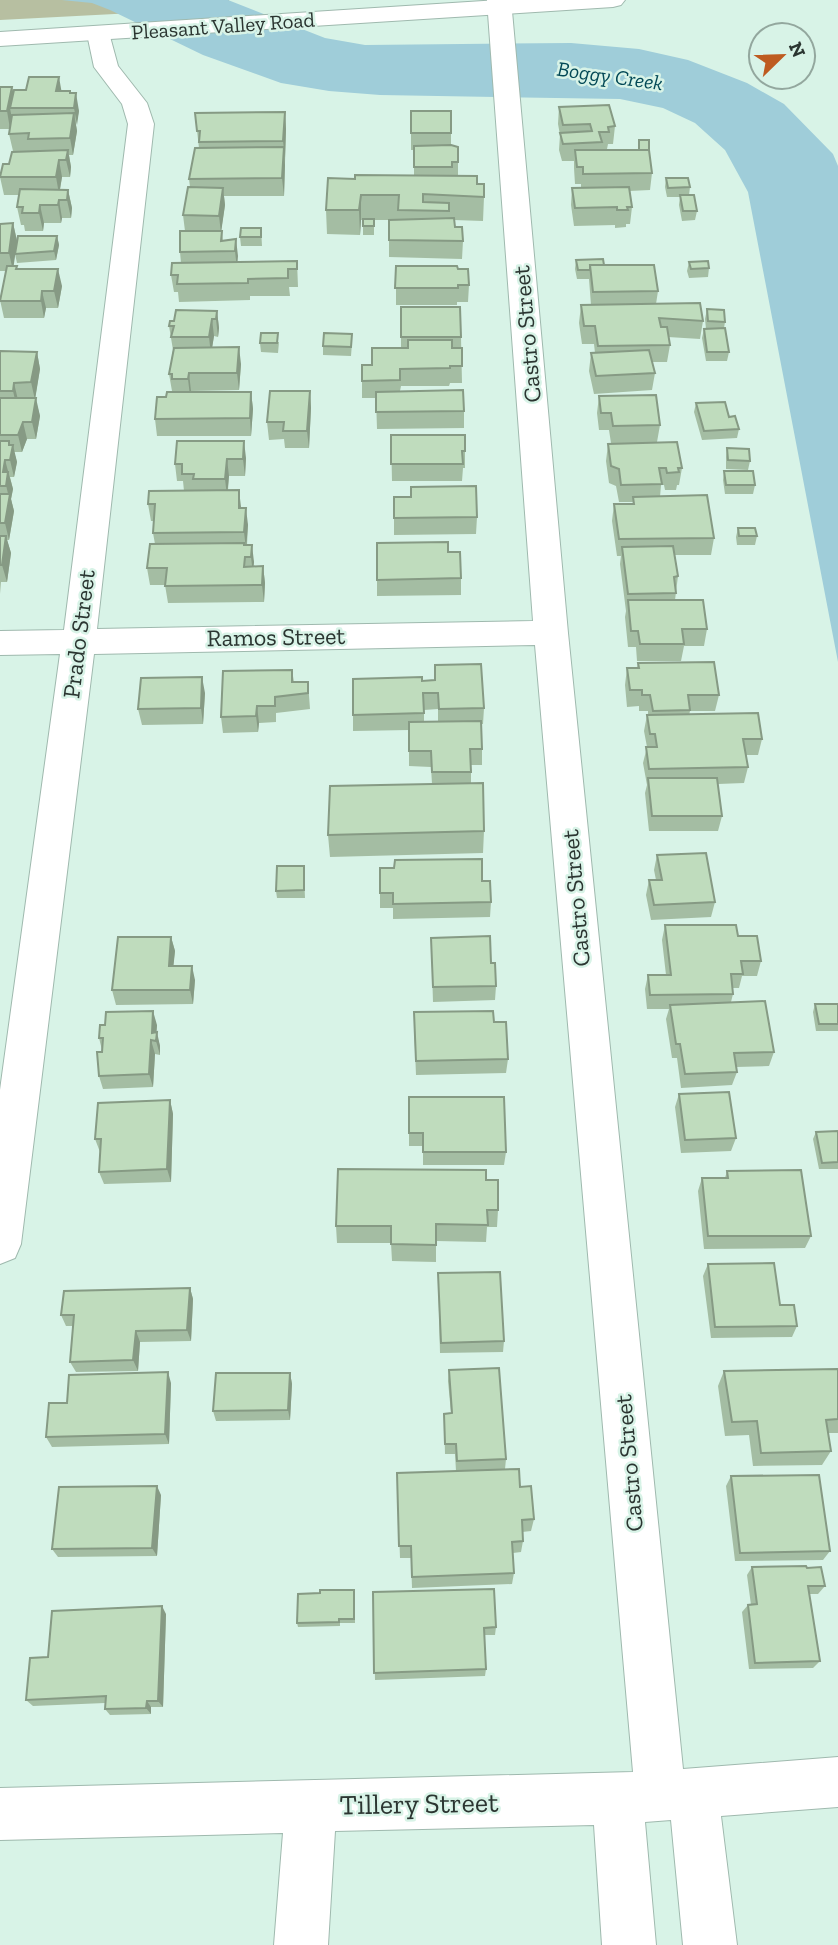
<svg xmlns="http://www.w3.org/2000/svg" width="838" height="1945" font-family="'Zilla Slab',serif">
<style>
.green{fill:#b7bfa1}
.water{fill:#9fcdd9}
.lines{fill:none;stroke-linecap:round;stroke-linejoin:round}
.minor-casing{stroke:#9fb9ae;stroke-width:2}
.major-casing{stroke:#9fb9ae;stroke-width:2}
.minor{fill:#fff;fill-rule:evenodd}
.major{fill:#fff;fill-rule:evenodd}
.wall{fill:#a4bda3;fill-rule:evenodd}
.shaded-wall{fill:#869a84}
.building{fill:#bfdcbd;stroke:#869a84;stroke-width:2}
.labels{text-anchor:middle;stroke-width:5;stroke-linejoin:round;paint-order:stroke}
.far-street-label{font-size:21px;fill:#2b3531;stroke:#d8f3e7}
.far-water-label{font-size:21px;font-style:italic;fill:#034956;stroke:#d8f3e7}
.street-label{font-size:24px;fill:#2b3531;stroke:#d8f3e7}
.near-street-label{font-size:28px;fill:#2b3531;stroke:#d8f3e7}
</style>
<rect width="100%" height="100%" fill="#d8f3e7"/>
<path class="green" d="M0,0H229V8L0,20Z"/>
<path class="water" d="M62,0H228L325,38L365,45L571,43L639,49L688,60L747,83L784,104L833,154L838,166V662L748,192L725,150L695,123L663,108L620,99L380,95L329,91L281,83L203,55L110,10L92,3Z"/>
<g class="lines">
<defs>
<path id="minor" d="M487,0H511L568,633L683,1769L838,1757V1807L721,1816L737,1945H683L671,1820L645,1822L656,1945H602L594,1825L335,1831L328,1945H274L283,1833L0,1840V1788L633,1772L535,645L94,654L21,1244L15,1258L0,1264V1090L60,654L0,655V631L64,630L128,124L122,104L94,67L87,34L90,29L99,27L108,29L118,66L147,103L154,124L97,629L533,621Z"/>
<path id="major" d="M499,0H625L621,5L613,7L0,46V32Z"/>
</defs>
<use href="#minor" class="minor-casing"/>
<use href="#major" class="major-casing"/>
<use href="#minor" class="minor"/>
<use href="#major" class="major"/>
</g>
<path class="wall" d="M0,87H12L13,93L61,91L71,93L79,111L76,125L77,131L73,155H69L71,167L70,177H62L60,190H68L72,208L71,218H62L61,223H44L43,231H25L24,225H21L17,207L19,195H4L0,177L9,164L13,151L9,134L10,129H0Z
M559,107L615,126L613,144H608L607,149H601V150H638L639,140L649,153L652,173L650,190L629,191L632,207L630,224H626V227L615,228V225L574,226L571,205L572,188L581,187V184H575L574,168V161H562L559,150L560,135L558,124Z
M411,111H451V145L458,147V175L477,184L484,197L483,221L454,220L455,227L463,241L462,259L389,257V220H374V235H363V220H361L360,235L327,234L326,210L355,179L414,175V150H411Z
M285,112L286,129L284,196H224L225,205L221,231H222L223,241L236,239L237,262L297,261L298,287H289L290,296H250V300L179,302L178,292H174L171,275L181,263L180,252L185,231L183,215L190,187L189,179L199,148L195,113Z
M666,178L690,187L689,195L697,211L695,220L682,221L679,205L680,197H667L665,187Z
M13,223L17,241L57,236L59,245L56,260L17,263L15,254L13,266L17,269L62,286L58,308H46L44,318H4L0,300L6,271H0V224Z
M261,228L262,246H241L240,237Z
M576,260L604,265L658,291L656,304L703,321L700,339L668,337L670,345L667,362H652L655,373L652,390L594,394L589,371L591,353H595L594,344H582L579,323L581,305H591L589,279H577L575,269Z
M689,262L709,268L708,277L689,278L687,271Z
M396,266L458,269L469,285L468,302H457V305H396Z
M401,307L461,337L462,383H450L449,386H401L400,391L464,411V428L377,429L376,398H362V381L401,348Z
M707,309L725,322L724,328L729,352L727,361H706L702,338L704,329H706L705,319Z
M217,311L219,328L218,337L214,336L212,347L241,364L239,390L191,391V392H251L253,409L251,436H157L155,419L166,397L174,392L172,391L169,374L173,350L169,326L174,321Z
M279,342L278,353L261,352L260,343Z
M352,343L351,356L323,355V346Z
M0,351L37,352L40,369L35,398L40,416L36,439H27L22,452H14L17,462L14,477H10L13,489L11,499L14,511L9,540H7L11,553L7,582H1L0,594Z
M310,391L311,408L309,448H285L284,439L269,440L267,422Z
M599,396L660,425L657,442L682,468L679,485H677L676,490H665L664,485H661L660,497L714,538L711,555H675L678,576L675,600L707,629L704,646H684L681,661H637L636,647H628L625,617L626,611L620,564L621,556H617L612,521L614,504H632L633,502H619L616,486L609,483L606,461L608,444L611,443L609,430H599L597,413Z
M696,403L729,417L739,429L737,438L702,440L694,412Z
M391,435L465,451V468H463L462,481H392Z
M727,448L750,461L748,470L726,469V457Z
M246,458L245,476H229L228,490L241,508L248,525L247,545L254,562L253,567L263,566L265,583L264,602L168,603L165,585H150L147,568L155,544L153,533L154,521H151L148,504L184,491L183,481H177L175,464Z
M724,471L755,485L753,494H725L723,480Z
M394,497L477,517L476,534L394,535Z
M738,528L757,536L755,545H737L736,537Z
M377,543L448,552L461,578V595L377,596Z
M638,663L719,695L715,711H690L689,715L762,739L758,755H746L748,767L744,783L718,784L722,816L718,831H649L645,793L647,785L643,763L647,747L644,731L647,715H648V711H639V706L627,707L625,685L627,668H637Z
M435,665L484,708L483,724H481L482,749V765H471V784L484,831L483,853L330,857L328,835L432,784L431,767L409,766V730L353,731V715L422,681L435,680ZM438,709V722H424V710Z
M292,670L294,682H308L310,709L276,713V722L259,723L258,732L223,733L221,717Z
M205,693L203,724L142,725L138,709Z
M657,855L715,902L711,917L651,920L646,895L649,880H656L654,870Z
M304,874L305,898H277L276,891Z
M482,881L491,902L490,917L393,919V908H380V893Z
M665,925L738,936L761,961L757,976H742L739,988H732L733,994L731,1002L774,1052L769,1066L736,1067L737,1072L732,1085L681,1088L677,1058H672L666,1019L669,1009H647L645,989L648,975H666L662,940Z
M171,937L175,951L173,966L195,980L193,1004L116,1005L112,990Z
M431,938L491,963L496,986L495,1000L433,1002Z
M815,1004H838V1031H816L813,1012Z
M494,1022L508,1059L506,1073L416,1075L414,1026Z
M157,1025L156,1032L160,1046V1055L155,1054L153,1087L103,1089L99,1076L102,1050L99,1038Z
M679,1094L736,1138L731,1151L681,1153L675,1107Z
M409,1097L506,1152L504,1165H423V1146H409Z
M170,1100L173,1114L171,1182L104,1184L99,1172L100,1152L95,1139Z
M838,1131V1169H819L813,1139L816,1132Z
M727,1171L811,1236L805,1248L704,1249L698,1191L702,1178H725Z
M486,1180L498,1210L497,1227H487L486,1242L436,1241V1262L392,1261L391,1243H337L336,1226Z
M708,1264L780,1305L797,1326L792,1337L711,1338L703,1276Z
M438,1273L504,1341L503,1352L440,1353Z
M190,1288L193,1299L191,1341L140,1342L138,1371L76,1372L70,1362L73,1326H66L61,1315Z
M838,1369V1433H828L831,1451L822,1465L753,1466L749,1435L725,1436L718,1386L724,1371Z
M449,1370L506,1459L505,1469L456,1471L455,1454H445L444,1414L451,1413L448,1381Z
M290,1373L292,1384L290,1420L216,1421L213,1411Z
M171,1383L169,1444L52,1447L46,1437L67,1403Z
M397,1473L520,1487L534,1519L531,1531L522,1532L523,1541L521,1552L513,1553L514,1573L512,1584L412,1588L411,1558H400Z
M731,1476L830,1551L823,1560L735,1561L726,1486Z
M161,1495L157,1556L58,1557L52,1549Z
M752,1567L807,1568L825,1586L818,1594H809L820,1661L813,1668L749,1669L742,1612L748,1605H751L747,1575Z
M373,1592L496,1627L495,1635H484L486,1669L485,1676L375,1680Z
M355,1594V1623H340V1626L298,1627L297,1623Z
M166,1614L163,1707H151V1714L110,1715L105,1709V1703L33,1706L26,1700L48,1657Z"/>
<path class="shaded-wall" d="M59,77L62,94L56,91Z
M12,87L16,104L10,108L12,119L10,129L7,111Z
M76,93L79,111L77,125L74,108Z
M285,112L286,129L285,158L283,141Z
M74,113L77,131L73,155L70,138Z
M284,147L285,165L284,196L282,178Z
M68,150L71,167L70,177L66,160Z
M59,160L62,177L59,194L56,177Z
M223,188L225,205L221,233L219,216Z
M68,190L72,208L71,218L67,200Z
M361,195V220L360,235L359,210Z
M59,200L62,218L61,223L58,205Z
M40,205L44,223L43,231L39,213Z
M13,223L17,241L13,271L9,253Z
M57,236L59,245L56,260L54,251Z
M236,239L238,256L237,269L235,251Z
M58,269L62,286L58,308L54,291Z
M42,291L46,308L44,318L41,301Z
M217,311L219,328L218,337L216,319Z
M212,319L214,336L211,355L209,337Z
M239,347L241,364L239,390L237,373Z
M37,352L40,369L35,400L31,382Z
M189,373L191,391L190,396L188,379Z
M14,383L18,400L17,408L13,391Z
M310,391L311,408L309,448L307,431Z
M251,392L253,409L251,436L250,418Z
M36,398L40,416L36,439L32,422Z
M23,422L27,439L22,452L18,435Z
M9,441L12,451L13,445L17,462L14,477L10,460Z
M244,441L246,458L245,476L243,459Z
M227,459L229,476L227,496L225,479Z
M5,460L13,489L11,499L14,511L9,540L5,523L9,498L3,472Z
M239,490L241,507V525L239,508Z
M246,508L248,525L246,549L244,532Z
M6,536L11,553L7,582L2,565Z
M252,545L254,562L253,574L251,557Z
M263,566L265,583L264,602L262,585Z
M202,677L205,693L203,724L201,708Z
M257,706L259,723L258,732L256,716Z
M171,937L175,951L172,980L169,966Z
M192,966L195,980L193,1004L190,990Z
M153,1011L157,1025L156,1041L152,1033Z
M157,1032L160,1046V1055L156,1041Z
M151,1040L155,1054L153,1087L149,1074Z
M170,1100L173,1114L171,1182L167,1169Z
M190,1288L193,1299L191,1341L187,1330Z
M136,1331L140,1342L138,1371L133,1360Z
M168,1372L171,1383L169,1444L165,1434Z
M290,1373L292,1384L290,1420L288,1410Z
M157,1486L161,1495L157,1556L152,1548Z
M162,1606L166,1614L163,1707L158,1701Z
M147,1701L151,1707V1714L146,1708Z"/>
<path class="building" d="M29,77H59L56,91H70V93H76L74,108H10L14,90H26Z
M0,87H12L7,111H0Z
M609,105L615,126L608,127L609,132H599L602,142L563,144L560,133L592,131L590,124L563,125L559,107Z
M411,111H451V133H411Z
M285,112L283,141L199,142L200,131H197L195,113Z
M74,113L70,138L28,139L29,133L9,134L12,115Z
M639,140H649V151V150H639Z
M451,145L458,147V162H452V167H414V146Z
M284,147L282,178L189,179L195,148Z
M68,150L66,160H59L56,177H0L3,164H9L12,152Z
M575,150H649L652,173L583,174V167H577Z
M355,175L477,176V184H484V197L423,194V202L449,203V211L398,210L399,195H361L359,210H326L328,178L355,179Z
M666,178H688L690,187L668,188Z
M188,187L223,188L219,216L183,215Z
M629,187L632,207H627L628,210H617V207L575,208L572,188Z
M20,189L68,190L67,200H59L58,205H40L39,213H22L23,207H17Z
M680,195H694L697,211H683Z
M454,218L455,227H462L463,241L389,240V220Z
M363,219H374V226H363Z
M13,223L9,253H0V224Z
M241,228H261V237H240Z
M180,231H222L221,241L236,239L235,251L180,252Z
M18,236H57L54,251L15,254Z
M603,259L604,265H590V270H578L576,260Z
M297,261V269H288V278L248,279V283L177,284L178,275H171L172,263Z
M708,261L709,268L691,269L689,262Z
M590,265H654L658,291L593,292Z
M7,266H17L16,269H58L54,291H42L41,301H0Z
M396,266H457L458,269H468L469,285H458V288H395Z
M700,303L703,321L659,318L661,327H667L670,345L598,346L595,326H584L581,305Z
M401,307H460L461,337H401Z
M707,309L724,310L725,322L708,321Z
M176,310L217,311L216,319H212L209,337H171L174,326H169L170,321H174Z
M725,328L729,352H707L704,329Z
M261,333H278L277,343H260Z
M324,333L352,334L351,347L323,346Z
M408,340H452V348H462V366H450V368L400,369V380L362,381V365H372V348H408Z
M239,347L237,373H189L188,379H172V374H169L174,348Z
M649,350L655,373L596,376L591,353Z
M0,351L37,352L31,382L14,383L13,391H0Z
M463,390L464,411L376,412V392Z
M270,391H310L307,431H283L284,422H267Z
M167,392H251L250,418L155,419L157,397H166Z
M656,395L660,425L613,426L611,413H601L599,396Z
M0,398H36L32,422H23L18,435H0Z
M725,402L729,417L735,416L739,429L704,431L696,403Z
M391,435H465V451H462L463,464H391Z
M0,441H9V445H13L10,460H5L3,472H8L6,486H0Z
M177,441H244L243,459H227L225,479H193L194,474H182V464H175Z
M677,442L682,468H678L679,472L667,473L666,468H659L662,484L621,485L619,469L611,466L608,444Z
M727,448L749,449L750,461L728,460Z
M724,471H753L755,485H726Z
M476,486L477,517L394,518V497H411V487Z
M239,490V508H246L244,532L153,533L155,504H148L149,491Z
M0,494H10L5,523H0Z
M707,495L714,538L619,539L614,504H634L633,497Z
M738,528H755L757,536H739Z
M0,536H6L2,565H0Z
M448,542V552H460L461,578L377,580V543Z
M244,543V545H252L251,557H245L244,567L263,566L262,585L165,586L167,568H147L150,544Z
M673,546L678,576L674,577L676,593L628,594L622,547Z
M628,600H703L707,629H682L684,644H640L638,631H631Z
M714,662L719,695H688L690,710L653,711L650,695H642V690H630L627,668H639L638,663Z
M481,664L484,708L439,709L438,693H423L424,713L353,715V679L422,677V681L435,680V665Z
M292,670V682H308V693L275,697V706H257L256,716L221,717L223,671Z
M202,677L201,708L138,709L141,678Z
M758,713L762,739H743L748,767L649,769L646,747H657L655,734H650L647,715Z
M481,721L482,749H470L471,772H432L431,751H409V722Z
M648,778H717L722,816H652Z
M483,783L484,831L328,835L330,786Z
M706,853L715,902L654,905L649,880H662L657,855Z
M482,859V881H490L491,902L393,904V893H380V868H394L395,860Z
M277,866H304V890L276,891Z
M665,925H736L738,936H757L761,961H741L743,974H731L733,994L650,995L648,975H671Z
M490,936L491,963H495L496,986L433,987L431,938Z
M118,937H171L169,966H192L190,990H112Z
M765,1001L774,1052L734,1053L737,1072L685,1074L680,1044H676L670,1005Z
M815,1004H838V1024H819Z
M153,1011L152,1033L157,1032L156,1041L151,1040L149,1074L99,1076L97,1052H102L103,1038H99L100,1025H105L106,1012Z
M493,1011L494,1022H506L508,1059L416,1061L414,1012Z
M729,1092L736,1138L685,1140L679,1094Z
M409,1097H504L506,1152H423V1133H409Z
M170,1100L167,1169L99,1172L101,1139H95L98,1103Z
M838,1131V1162L822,1163L816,1132Z
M338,1169L486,1170V1180H498V1210H487L488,1225L436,1224V1245L391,1244V1226H336Z
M801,1170L811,1236H708L702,1178H728L727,1171Z
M774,1263L780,1305H794L797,1326L715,1327L708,1264Z
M500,1272L504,1341L441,1343L438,1273Z
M190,1288L187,1330L136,1331L133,1360L70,1362L74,1315H61L64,1291Z
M499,1368L506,1459L457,1461L456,1444H445L444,1414L452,1413L449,1370Z
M838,1369V1419L826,1420L831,1451L761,1453L757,1421L732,1422L724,1371Z
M168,1372L165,1434L46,1437L49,1403H67L69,1375Z
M216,1373H290L288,1410L213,1411Z
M519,1469L520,1487L531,1486L534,1519L522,1520L523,1541L512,1542L514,1573L412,1577L411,1546H399L397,1473Z
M819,1475L830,1551L740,1553L731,1476Z
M157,1486L152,1548L52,1549L59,1487Z
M806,1566L807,1568L821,1567L825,1586H808L820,1661L755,1663L748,1605L757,1604L752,1567Z
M494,1589L496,1627L484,1628L486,1669L374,1673L373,1592Z
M320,1590H354V1619H339V1622L297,1623L298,1594L320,1593Z
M162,1606L158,1701H147L146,1708L105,1709L106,1696L26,1700L30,1658L48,1657L52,1611Z"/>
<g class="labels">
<g class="far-street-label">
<text transform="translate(223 26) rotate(-4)" y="7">Pleasant Valley Road</text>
</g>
<g class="far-water-label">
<text transform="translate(610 76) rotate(8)" y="7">Boggy Creek</text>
</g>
<g class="street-label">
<text transform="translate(527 334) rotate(-95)" y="8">Castro Street</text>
<text transform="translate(79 634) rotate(-83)" y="8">Prado Street</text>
<text transform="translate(276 637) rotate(-1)" y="8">Ramos Street</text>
<text transform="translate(576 898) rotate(-95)" y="8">Castro Street</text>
<text transform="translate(629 1463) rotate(-95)" y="8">Castro Street</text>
</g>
<g class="near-street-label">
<text transform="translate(419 1803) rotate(-1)" y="10">Tillery Street</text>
</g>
</g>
<g transform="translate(782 56) rotate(67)"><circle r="33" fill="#d8f3e7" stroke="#93a79e" stroke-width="2"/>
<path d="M0-5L12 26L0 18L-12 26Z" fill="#be5b20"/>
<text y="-10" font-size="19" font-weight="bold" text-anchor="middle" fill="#2b3531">N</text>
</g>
</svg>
